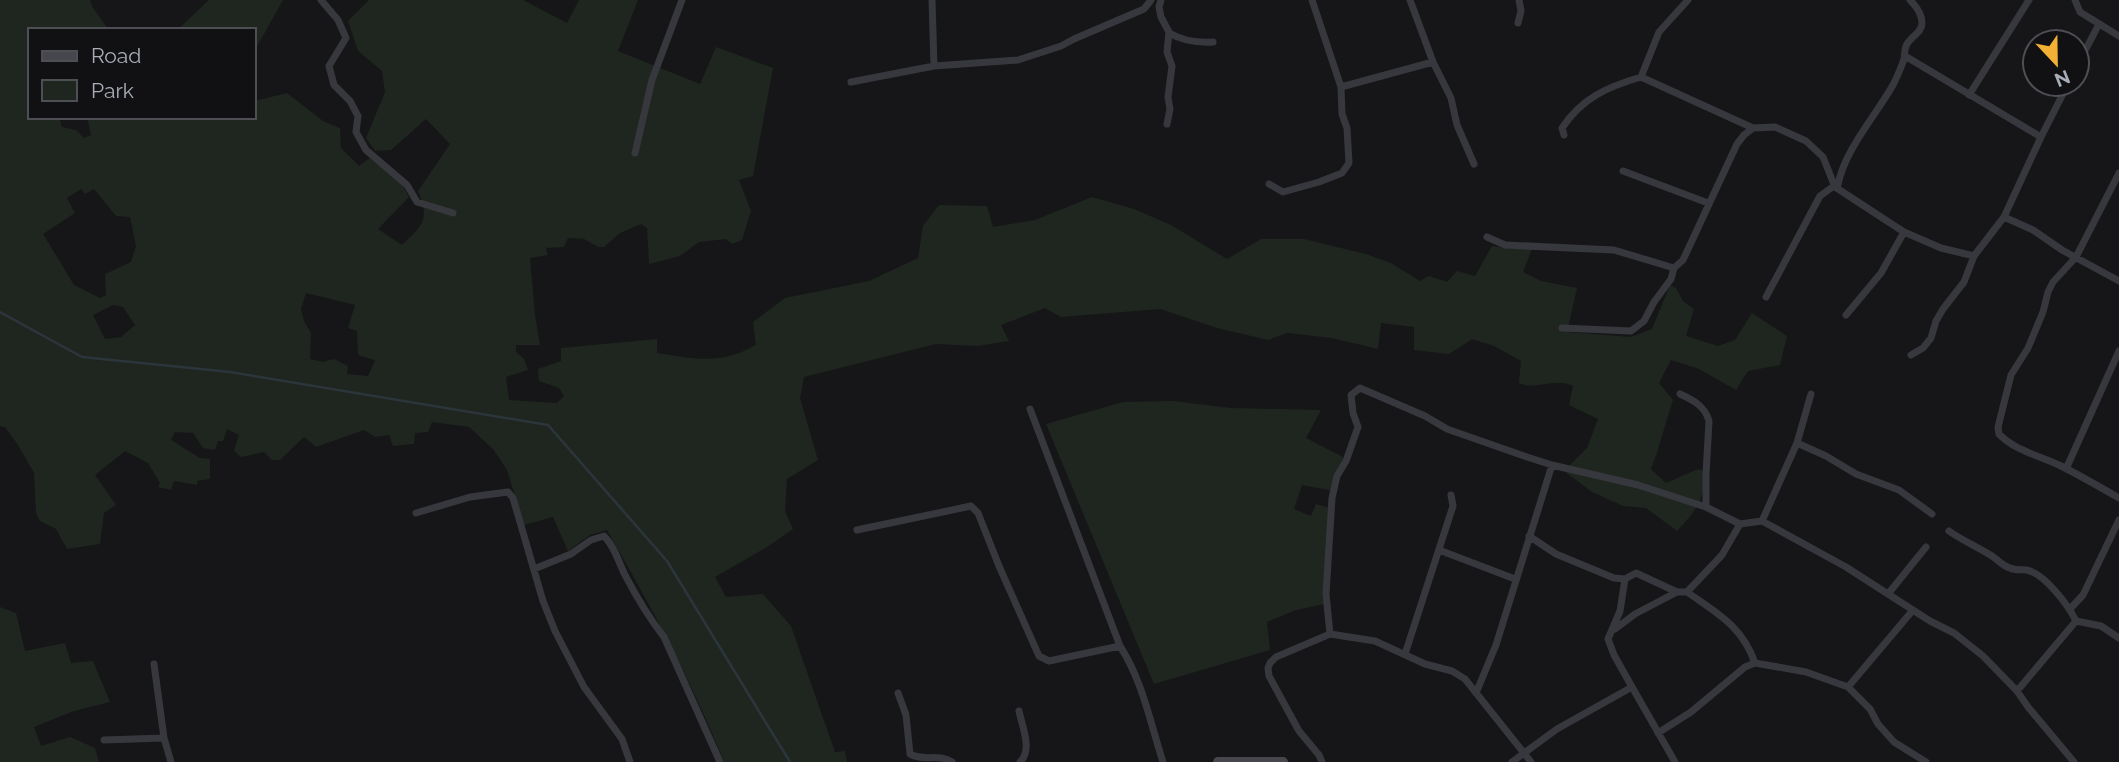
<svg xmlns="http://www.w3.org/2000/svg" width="2119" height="762" font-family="Raleway,sans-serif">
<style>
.green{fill:#1e261f;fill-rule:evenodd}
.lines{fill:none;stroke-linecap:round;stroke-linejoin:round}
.stream{stroke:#2c353c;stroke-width:2.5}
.street{stroke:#37383d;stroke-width:7}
.secondary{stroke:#45474d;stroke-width:10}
</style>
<rect width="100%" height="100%" fill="#161618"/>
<path class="green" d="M0,0H90L93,8L109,30H30V117H59L62,127L76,130L84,138L91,135L87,117H254V101L287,93L323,121L340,128L341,148L359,166L370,158L401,183L409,197L378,229L402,245C423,225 430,220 418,191L450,144L426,119L391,150L375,151L366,138L385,92L382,71L358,51L348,21L369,0H523L567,23L579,0H638L618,51L700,84L716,47L773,68L753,176L739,180L751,211L742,240L732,244L726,239L699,242L680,256L649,264L647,228L641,224L620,233L604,247H598L584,239L568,238L564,247L546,248L548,255L530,258L535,315L540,345H516V352L524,359L528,370L506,377L509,400L557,403L564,396L559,388L539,381L538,369L561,361V348L657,339V353C696,359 720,365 756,345L753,322L785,298L869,281L918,258L923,226L939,205L987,206L993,227L1035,220L1092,197L1134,209L1171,225L1227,259L1261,239H1304L1366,254L1391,263L1420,281L1429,276L1447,282L1457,271L1475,276L1492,246L1512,249H1532L1523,272L1541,281L1577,288L1567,332L1631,337L1652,329L1670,285L1676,288L1683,301L1694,309L1686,336L1718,346L1735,340L1752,313L1787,336L1780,365L1748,371L1736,390L1699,369L1671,360L1659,383L1673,400C1665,423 1660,447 1651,469L1666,483L1698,469L1704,471C1705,501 1697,509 1677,531L1646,508L1623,506L1592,492L1564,471L1587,448L1598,419L1569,405L1573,386C1554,377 1536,391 1519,383L1521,361L1494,346L1472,339L1449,354L1414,350V327L1381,323L1378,349L1332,338L1287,333L1268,340L1217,328L1160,309L1061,317L1045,308L1001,325L1009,341L977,346L936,344L804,377L800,398L818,460L787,479L785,511L793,529L767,547L715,577L726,597L763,594L791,626L835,752L845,751L847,762H724C692,681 650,605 607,530L590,535L568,551L553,517L524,525L507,470L493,449L469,427L432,422L428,432L415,433L414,444L393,446L389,435L375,437L364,430L316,447L304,437L280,460H272L264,452L241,457L234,451L239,435L227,429L223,441H218L215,450L203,448L193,433L175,432L171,440L200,458L210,459V479L197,481V485L174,481L171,490L158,487L160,483L148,463L125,451L95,475L116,505L104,513L100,544L67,549L56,529L40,521L36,513L34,473L18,445L5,427L0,426ZM81,189L85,194L94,189L116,216L130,217L136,246L131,262L105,274L106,295L100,298L74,285L43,234L75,213L67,198ZM306,293L355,305L348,328L357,331L358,355L375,360L368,376L347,374L348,366L334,359L323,362L310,359L311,333L304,321L301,309ZM113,305L123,307L135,325L121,337L105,339L93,315Z
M209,0H283L254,52V30H177Z
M1173,401L1231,408L1321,410L1306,438L1343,457L1335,491L1302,485L1294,509L1311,516L1316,504L1330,508L1324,604L1296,610L1267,622L1270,650L1154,684L1046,424L1123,402Z
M0,607L16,613L25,651L65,643L71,663L93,661L110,702L74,711L34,727L41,746L70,737L95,748L99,762H0Z"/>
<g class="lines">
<path class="stream" d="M0,312L82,357L230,372L548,425L667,561L790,762"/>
<path class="street" d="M321,0L338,20L346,38L329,66L334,85L350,101L358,116L356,132L366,150L407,185L417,202L453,213
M932,0L934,66
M1161,0L1159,7L1161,17L1169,32L1167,52L1172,66L1168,97L1170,109L1167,124
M1410,0L1433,62L1451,98L1457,125L1474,164
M2075,0L2080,12L2119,36
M1518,23L1521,11L1519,0
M1169,33C1183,41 1196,43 1213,42
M1905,56L2041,137
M2077,66L2099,24
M1641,77L1659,32L1688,0
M851,82L934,66L1018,60L1061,46L1074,39L1144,9L1151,0
M1341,87L1433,62
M1969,95L2029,0
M1564,135L1562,128C1582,98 1607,87 1641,77L1753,128L1775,127L1806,141L1823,157L1835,187L1904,232L1941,248L1974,256
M635,153L652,80L682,0
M1623,171L1708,203
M2119,173L2076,257L2053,282L2048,292L2043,312L2028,348L2011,375L1998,427L1999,434C2015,451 2041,456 2061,466C2081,476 2100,487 2119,498
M1269,184L1283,192L1319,182L1342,173L1349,163L1347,128L1342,114L1341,87L1312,0
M1835,187L1838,185C1844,151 1876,115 1893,85C1897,77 1901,68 1904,59C1905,54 1904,49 1907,44C1911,36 1922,33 1922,23C1922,14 1916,6 1910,0
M2004,217L2033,230L2062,250L2119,281
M1487,237L1505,245L1614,250L1674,268
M1766,297L1820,196L1834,186
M1846,315L1881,273L1904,232
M1562,328L1631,331L1644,321L1654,302L1671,279L1674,268L1683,260L1737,144L1744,135L1753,128
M1911,355L1923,348L1931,338L1936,321L1943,309L1964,282L1974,256L2004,217L2041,137L2068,84
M1680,394C1693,400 1705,406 1709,421L1706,474V507
M1811,394L1797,443L1762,521L1846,567L1930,621L1954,633L1983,656L2017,691L2028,707L2074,762
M1030,409L1120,646C1143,682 1150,722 1163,762
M1797,443L1826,456L1856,474L1899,490L1932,514
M2066,469L2119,351
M416,513L470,497L508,492L513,498L543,601L555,631L584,687L622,739L630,762
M857,530L971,506L978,513L999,566L1039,656L1049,661L1120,646
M1949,531C1963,541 1978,547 1992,556C1998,560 2003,566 2010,568C2016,571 2021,569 2027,570C2045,574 2068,605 2076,621
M1529,536L1556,554L1614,578L1625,579L1636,573L1677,592H1687L1722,555L1740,524
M1439,550L1515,579
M534,569L571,554L591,540L604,536C615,547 618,561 625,575C636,596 649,618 664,637L720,762
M1625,579L1620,611L1608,639L1614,655L1632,687
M1687,592C1717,613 1742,626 1755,663
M1888,594L1926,547
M2070,609L2083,595L2119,520
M2076,621L2101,626L2119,638
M1615,629L1635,614L1677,592
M1330,634L1326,594L1332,498L1337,476L1346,461L1358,427L1353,413L1351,395L1360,388L1425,416L1447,429L1527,457L1552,465L1638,485L1706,507L1740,524L1762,521
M1405,654L1453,506L1451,495
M154,664L164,738L171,762
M1848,687L1913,610
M2017,691L2076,621
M898,693L906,715L910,754C922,762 939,753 952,762
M1476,693L1496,645L1552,465
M1019,711C1022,726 1033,750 1020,762
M1658,733L1691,712L1745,667L1755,663L1806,672L1848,687L1870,709L1878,724L1894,742L1926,762
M104,740L164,738
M1322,762L1319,755L1299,731L1269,676L1268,668L1270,663L1276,657L1330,634L1375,641L1425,664L1452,671L1465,679L1531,762
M1512,762L1557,729L1632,687L1675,762"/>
<path class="secondary" d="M1218,762H1283"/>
</g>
<rect x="28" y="28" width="228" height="91" fill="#111113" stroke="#4d4f55" stroke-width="2"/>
<rect x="42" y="51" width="35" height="10" fill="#45474d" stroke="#4d4f55" stroke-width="2"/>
<text x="91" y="63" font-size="21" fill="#a8adb8">Road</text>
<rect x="42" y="80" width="35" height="21" fill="#1e261f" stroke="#4d4f55" stroke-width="2"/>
<text x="91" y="98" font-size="21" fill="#a8adb8">Park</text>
<g transform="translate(2056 63) rotate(158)"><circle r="33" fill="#111113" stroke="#4d4f55" stroke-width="2"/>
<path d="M0-5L12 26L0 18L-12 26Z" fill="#f2b134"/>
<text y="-10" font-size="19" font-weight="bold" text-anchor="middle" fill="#a8adb8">N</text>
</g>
</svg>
